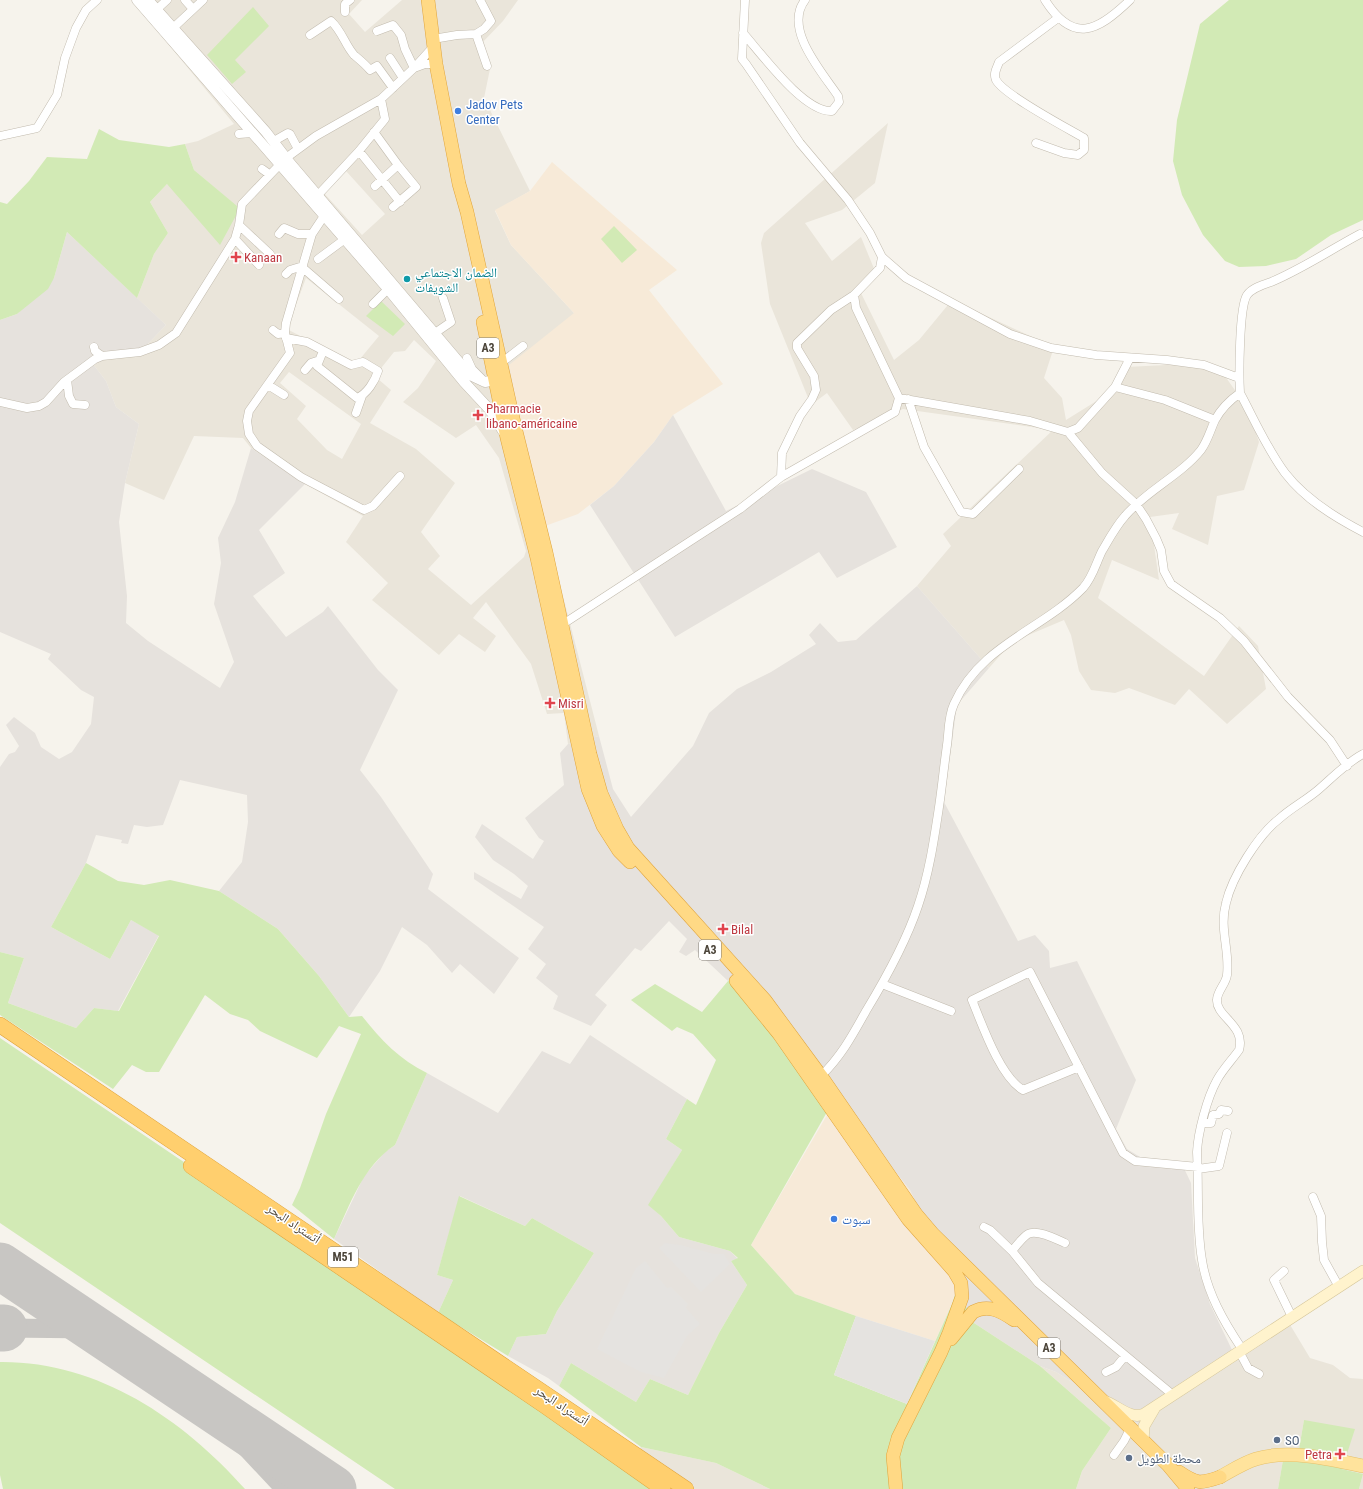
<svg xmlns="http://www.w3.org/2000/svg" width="1363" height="1489" font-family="'Roboto Condensed','Noto Naskh Arabic',sans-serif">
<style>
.residential{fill:#eae5da;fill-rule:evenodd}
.commercial{fill:#f7ead8}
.industrial{fill:#e6e2dd}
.green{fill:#d2eab5}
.parking{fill:#e5e3e0}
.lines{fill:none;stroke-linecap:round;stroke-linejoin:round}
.taxiway{stroke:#c8c6c3;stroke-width:19}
.runway{stroke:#c8c6c3;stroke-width:47}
.minor-casing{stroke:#c2bbae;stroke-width:9}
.tertiary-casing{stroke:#c2bbae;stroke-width:11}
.secondary-casing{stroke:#d6c79b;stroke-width:12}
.primary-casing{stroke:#e6c16a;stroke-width:14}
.trunk-casing{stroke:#e0a43c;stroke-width:14}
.motorway-casing{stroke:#e0a43c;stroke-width:16}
.minor{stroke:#fff;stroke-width:8}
.tertiary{stroke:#fff;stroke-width:10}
.secondary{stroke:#fff3cd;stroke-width:11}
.primary{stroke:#ffe39c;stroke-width:13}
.trunk{stroke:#ffd985;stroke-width:13}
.motorway{stroke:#ffcf6e;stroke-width:15}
.shop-dot{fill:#3f7fe0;stroke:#fff;stroke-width:1.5}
.health-dot{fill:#e0444e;stroke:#fff;stroke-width:1.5}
.culture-dot{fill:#0f9aa8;stroke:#fff;stroke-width:1.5}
.service-dot{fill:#5c6f8a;stroke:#fff;stroke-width:1.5}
.labels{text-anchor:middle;stroke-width:3;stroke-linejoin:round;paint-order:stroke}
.shield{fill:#fff;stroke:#817c74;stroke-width:1}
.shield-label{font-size:12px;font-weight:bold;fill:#4b4439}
.shop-label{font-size:13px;fill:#366cbe;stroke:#fff;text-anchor:start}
.health-label{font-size:13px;fill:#be3a42;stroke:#fff;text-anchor:start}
.culture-label{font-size:13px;fill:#0d838f;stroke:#fff;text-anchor:start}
.street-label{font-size:13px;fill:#4b4439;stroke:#fff}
.service-label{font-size:13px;fill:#4e5e75;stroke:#fff;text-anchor:start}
</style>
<rect width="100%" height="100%" fill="#f6f3ec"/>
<path class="residential" d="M132,0H362L349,14L365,32L402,0H518L503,21L481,44L490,69L484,98L530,191L495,211L511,245L574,313L545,526L599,736L568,744L564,713L547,714L531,664L486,602L473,618L496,636L485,652L459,634L439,655L372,600L388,583L346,542L363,516L305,484L251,448L243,438L194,436L164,500L125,483L139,424L116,407L106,381L93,364L127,351L143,349L166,325L137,298L154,254L168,233L150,202L167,184L236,206L194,170L185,144L198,141L234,124ZM346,171L385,214L362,235L323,192ZM306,278L379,336L355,365L287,329ZM414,340L436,361L418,388L403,402L456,438L476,425L499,458L526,551L524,557L471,605L428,569L440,556L421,532L455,483L416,449L370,423L391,390L378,379L382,367L394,352L405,351ZM289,372L361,424L342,459L327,450L297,419L306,406L280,383Z
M888,123L875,183L842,210L805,223L832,261L861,237L875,271L859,289L894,360L919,340L952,300L1054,347L1044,378L1062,398L1066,420L1111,392L1126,367L1186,364L1222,372L1247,407L1259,442L1244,490L1217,496L1208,545L1172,529L1179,513L1150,517L1159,580L1112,560L1098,598L1204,676L1239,626L1258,646L1266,689L1227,724L1189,689L1175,705L1129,688L1115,693L1091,690L1079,671L1071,635L1064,620L1012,642L989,668L917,586L951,546L943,534L1053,430L903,409L853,430L827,393L811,405L770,304L761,243L764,233Z
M1286,1318L1310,1358L1333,1365L1350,1378L1363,1379V1489H1359L1363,1474L1342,1469L1304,1420L1298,1455L1283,1460L1278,1489H1076L1082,1471L1111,1428L1040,1366L1056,1372L1139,1424Z
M641,1447L716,1463L770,1489H669L630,1463Z"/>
<path class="commercial" d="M552,162L677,270L649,290L723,384L673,415L654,442L614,486L578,514L545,526L519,416L509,365L574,313L511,245L495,210L530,191Z
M837,1098L910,1190L974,1323L956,1289L952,1304L935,1341L856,1316L795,1294L751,1245Z"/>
<path class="industrial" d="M67,232L166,325L143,349L127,351L93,364L106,381L116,407L139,424L125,483L119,522L127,596L126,623L148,641L220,688L234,662L214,604L221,563L218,538L235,502L251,448L305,484L259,530L285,573L253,596L286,637L323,612L328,606L378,670L398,690L360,770L381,797L433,874L428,889L519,958L494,994L460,964L452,973L427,945L402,927L380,971L349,1017L319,976L278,929L219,891L242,862L248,822L247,795L180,780L163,825L147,827L134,825L128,844L121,843L122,840L96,835L86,863L51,927L110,959L131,920L159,935L118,1011L94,1008L76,1028L8,1003L24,958L0,952V767L9,754L15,752L19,746L6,725L14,717L35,733L41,747L59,759L72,752L91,724L94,697L81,690L48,659L51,654L0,632V320L17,314L54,278Z
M673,415L726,511L812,469L866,492L897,547L837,578L819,552L675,637L590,505L614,486L654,442Z
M917,586L989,668L957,705L944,802L1018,941L1035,935L1049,951L1050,968L1077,961L1136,1080L1116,1129L1127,1149L1140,1157L1181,1162L1191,1183L1195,1258L1210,1304L1233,1352L1139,1424L1056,1372L1040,1366L974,1323L910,1190L837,1098L742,968L728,981L695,950L686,956L679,952L687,939L669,921L641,951L635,948L595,995L607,1005L591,1026L553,1009L558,996L536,978L546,964L528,949L544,927L474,879V872L521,899L528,886L514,874L493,860L475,837L482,824L533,859L544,841L539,838L525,818L564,785L560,753L568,744L599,736L613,789L631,817L693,746L709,713L737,689L771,672L816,644L809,635L820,623L838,642L856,640Z
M590,1035L687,1099L666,1139L682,1150L649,1205L661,1216L679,1237L730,1251L738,1259L731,1261L747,1285L719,1333L688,1395L650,1379L636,1402L571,1363L559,1386L548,1378L508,1356L517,1337L546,1334L557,1311L594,1253L532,1218L525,1226L460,1196L437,1275L453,1280L438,1313L334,1239L364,1176L385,1152L395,1145L427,1073L498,1113L542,1051L570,1064Z"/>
<path class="green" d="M1229,0H1363V220L1331,235L1296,259L1266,266L1239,267L1225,261L1203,235L1182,195L1173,161L1177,120L1200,24Z
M253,7L269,26L235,60L246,72L232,84L207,55Z
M99,129L119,140L169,147L185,144L194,170L237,206L239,210L220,245L167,184L150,202L168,233L154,254L137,298L67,232L54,278L48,289L17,314L0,320V202L7,204L29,181L47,157L87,159Z
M614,226L637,250L622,263L601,239Z
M381,301L405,324L393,336L366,316Z
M86,863L118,881L144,885L170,880L219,891L278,929L319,976L349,1017L362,1016C381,1040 400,1060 427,1073L395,1145C362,1167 350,1205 334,1239L292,1205L300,1188L326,1114L361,1034L339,1026L317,1058L260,1031L248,1020L230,1014L205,995L159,1072H146L132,1065L113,1089L0,1015V952L24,958L8,1003L76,1028L94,1008L119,1011L159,936L131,920L110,959L51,927Z
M743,968L831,1105L751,1245L795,1294L856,1316L834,1375L907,1404L952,1304L957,1288L974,1323L1040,1366L1111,1428L1082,1471L1076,1489H770L716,1463L641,1447L559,1386L571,1363L636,1402L650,1379L688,1395L719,1333L747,1285L731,1261L738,1258L730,1251L679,1237L661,1216L648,1205L682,1150L666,1139L687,1099L696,1105L716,1060L693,1034L677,1027L672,1031L631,1000L655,984L702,1012L728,981Z
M0,1038L630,1463L669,1489H395L0,1223Z
M459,1196L525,1226L532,1218L594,1253L557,1311L546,1334L517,1337L508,1356L438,1313L453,1280L437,1275Z
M0,1362C97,1361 182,1418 245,1489H3L0,1475Z
M1304,1420L1355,1429L1342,1469L1363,1474L1359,1489H1278L1283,1460L1298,1455Z"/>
<path class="parking" d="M665,1243L680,1245L714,1254H724L730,1264L701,1292L659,1248Z
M645,1261L667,1288L671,1287L688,1304L686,1308L700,1324L687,1336L664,1378L641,1372L597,1349L636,1268Z
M856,1316L935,1341L907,1404L834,1375Z"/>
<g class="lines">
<path class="taxiway" d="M4,1328L95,1329
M152,1368L172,1386L228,1428L285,1489"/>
<path class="runway" d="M0,1266L333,1489
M0,1328H4"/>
<defs>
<path id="minor" d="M185,0L193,9
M745,0L742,59L746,64L800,143L848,200L870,233L882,257L906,278L1010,334L1051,348L1096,355L1167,360L1204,365L1239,378
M1045,0C1073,44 1097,32 1130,0
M156,10L167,0
M345,12V4L350,0
M172,29L203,0
M377,31L393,25L401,35L405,49L414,68L434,46
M743,33C761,53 804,113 832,111L839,102L838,96C822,72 783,29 805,0
M476,34L484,29L491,21L480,0
M310,35L331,21C342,31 345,45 354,55C360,60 365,64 370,70L377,66L393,88
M433,39L457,35L476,34L487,66
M390,58L403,78
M374,132L398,165L375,186
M239,134L252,133
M0,136L37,128L57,95L65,58L76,28L86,10L97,0
M274,141L288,133L290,134L298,149
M1036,143L1064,153L1078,155L1084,150V138C1067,128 1004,95 996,80C993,73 997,68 999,62L1058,18
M359,151L400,202
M262,169L269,174
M318,195L359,151L385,119L381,99
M393,207L416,187L398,165
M324,216L312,234L286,323L285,333L290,353L249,411L247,421L249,434L257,446L301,477L364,510L373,506L400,476
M239,225L270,254
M279,234L284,228L298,234H312
M1360,234C1330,250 1302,269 1271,282C1262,285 1252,288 1247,295C1239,307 1239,376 1240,393C1254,419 1267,449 1285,473C1305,499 1334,517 1363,532
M235,239L259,265
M318,259L345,239
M303,268L339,299
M286,274L290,270L303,266
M373,304L388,289
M273,330L278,334L285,333
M435,333L451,322L443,298
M286,338L307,342L351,365L363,362L378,371C375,381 367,394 357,398L317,366L323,351
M94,347L95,351L102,356
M467,358L472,369L481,378
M501,363L523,346
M305,370L311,363L317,361
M67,380L69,396L73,404L85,405
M268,385L284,395
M1115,387L1130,358
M899,398L1030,421L1068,432L1078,428L1115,387L1165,400L1215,420
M908,399L924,447L961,512L973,514L1019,469
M0,402L27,408L39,406L46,402L64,382L95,359L102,356L140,352L159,345L176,333L235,239L239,225L242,204L286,158L316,136L381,99L414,68L425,64H436
M356,413L362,396
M1068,432L1102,473L1136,504L1146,519L1156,538L1161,550L1164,571L1171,584L1220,618L1244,641L1288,697L1330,740L1347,766
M781,477L782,453L800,416L812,399L816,390L814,376L797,348V343L831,310L854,295L880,268L882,257
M563,624L695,538L740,509L781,477L895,412L899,398L856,308L854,295
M882,984L951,1011
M1079,1067L1023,1090C1000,1077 982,1024 972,1000L1030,972L1123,1153L1135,1161L1198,1167
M821,1076C842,1055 852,1036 866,1011C886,978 906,942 918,906C929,874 934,840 939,807C942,787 944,766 947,745C949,731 948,717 954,704C980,645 1042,630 1083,588C1093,577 1096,563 1102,551C1109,539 1116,526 1125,516C1147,490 1180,476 1201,450C1208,440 1210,431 1215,420C1221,409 1230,400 1240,393
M1203,1123H1211L1213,1115L1219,1114L1221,1110L1228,1111
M1198,1169L1219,1166L1227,1133
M1313,1197L1321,1216L1322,1242L1324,1260L1339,1287
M984,1227L990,1230L1012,1251L1038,1283L1173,1395
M1012,1251C1016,1246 1022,1238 1028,1234C1037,1229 1056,1239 1065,1243
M1284,1271L1274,1280L1292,1317
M1242,1349C1224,1322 1207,1293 1202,1260C1196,1225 1199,1188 1197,1152C1198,1132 1207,1098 1217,1080C1223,1069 1232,1060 1239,1050C1246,1025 1216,1017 1217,1000C1217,991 1226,984 1227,975C1230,950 1219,929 1226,903C1232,877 1258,835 1279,819C1291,808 1305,801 1318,790C1332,778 1346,763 1363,754
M1239,1351L1248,1368L1259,1374
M1106,1372L1116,1367L1125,1356
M1114,1455L1124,1441L1130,1429"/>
<path id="tertiary" d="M137,0L388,289L464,382L490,410L503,431
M148,0L266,132L290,163L470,375L485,382L495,380"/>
<path id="secondary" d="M1104,1401C1117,1405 1130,1420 1144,1414L1363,1271
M1143,1441L1144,1426L1154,1409"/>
<path id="primary" d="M1220,1477C1231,1471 1243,1463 1256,1459C1288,1449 1331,1459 1363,1466"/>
<path id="trunk" d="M428,0L436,64L459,184L467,212L515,427L546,552L590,754L601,793L617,829L628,848L765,1000L821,1076L916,1214L933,1234L1168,1465L1188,1489
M483,322L507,438L537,558L588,789L603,826L619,851L630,862
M736,981L779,1034L908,1219L954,1271L961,1283L962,1297L949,1333L941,1352L898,1438L893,1456L896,1489
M951,1339L973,1312C988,1304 1001,1311 1014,1320
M1179,1472C1197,1484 1200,1484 1220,1477"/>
<path id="motorway" d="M0,1025L686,1489
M191,1166L545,1406L663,1489"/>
</defs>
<use href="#minor" class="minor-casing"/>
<use href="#tertiary" class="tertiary-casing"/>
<use href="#secondary" class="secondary-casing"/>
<use href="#primary" class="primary-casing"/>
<use href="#trunk" class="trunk-casing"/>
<use href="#motorway" class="motorway-casing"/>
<use href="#minor" class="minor"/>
<use href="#tertiary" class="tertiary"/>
<use href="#secondary" class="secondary"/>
<use href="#primary" class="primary"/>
<use href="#trunk" class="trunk"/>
<use href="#motorway" class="motorway"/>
</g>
<g class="shop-dot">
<circle cx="458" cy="111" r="4"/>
<circle cx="834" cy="1219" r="4"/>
</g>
<g class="health-dot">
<path d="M234 251h4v4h4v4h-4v4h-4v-4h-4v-4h4z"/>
<path d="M476 409h4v4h4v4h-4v4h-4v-4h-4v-4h4z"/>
<path d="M548 697h4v4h4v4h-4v4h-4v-4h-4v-4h4z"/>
<path d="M721 923h4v4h4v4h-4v4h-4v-4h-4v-4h4z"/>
<path d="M1338 1448h4v4h4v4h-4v4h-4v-4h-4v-4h4z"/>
</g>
<circle class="culture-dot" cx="407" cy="279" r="4"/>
<g class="service-dot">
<circle cx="1277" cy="1440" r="4"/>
<circle cx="1129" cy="1458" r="4"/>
</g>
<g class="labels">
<g class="shield">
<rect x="477" y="338" width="22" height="20" rx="3"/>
<rect x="699" y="940" width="22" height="20" rx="3"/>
<rect x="328" y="1247" width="30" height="20" rx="3"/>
<rect x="1038" y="1338" width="22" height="20" rx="3"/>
</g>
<g class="shield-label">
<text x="488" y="352">A3</text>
<text x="710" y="954">A3</text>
<text x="343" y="1261">M51</text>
<text x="1049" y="1352">A3</text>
</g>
<g class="shop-label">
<text x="466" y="109">Jadov Pets<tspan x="466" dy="15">Center</tspan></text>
<text x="842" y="1224">سبوت</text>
</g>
<g class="health-label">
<text x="244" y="262">Kanaan</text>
<text x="486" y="413">Pharmacie<tspan x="486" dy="15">libano-américaine</tspan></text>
<text x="558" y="708">Misri</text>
<text x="731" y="934">Bilal</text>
<text x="1332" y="1459" text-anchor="end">Petra</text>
</g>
<g class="culture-label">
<text x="415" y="277">الضمان الاجتماعي<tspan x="415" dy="15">الشويفات</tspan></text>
</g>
<g class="street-label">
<text transform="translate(294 1223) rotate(34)" y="5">أتستراد البحر</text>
<text transform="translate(562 1405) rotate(34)" y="5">أتستراد البحر</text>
</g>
<g class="service-label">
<text x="1285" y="1445">SO</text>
<text x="1137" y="1463">محطة الطويل</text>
</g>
</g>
</svg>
